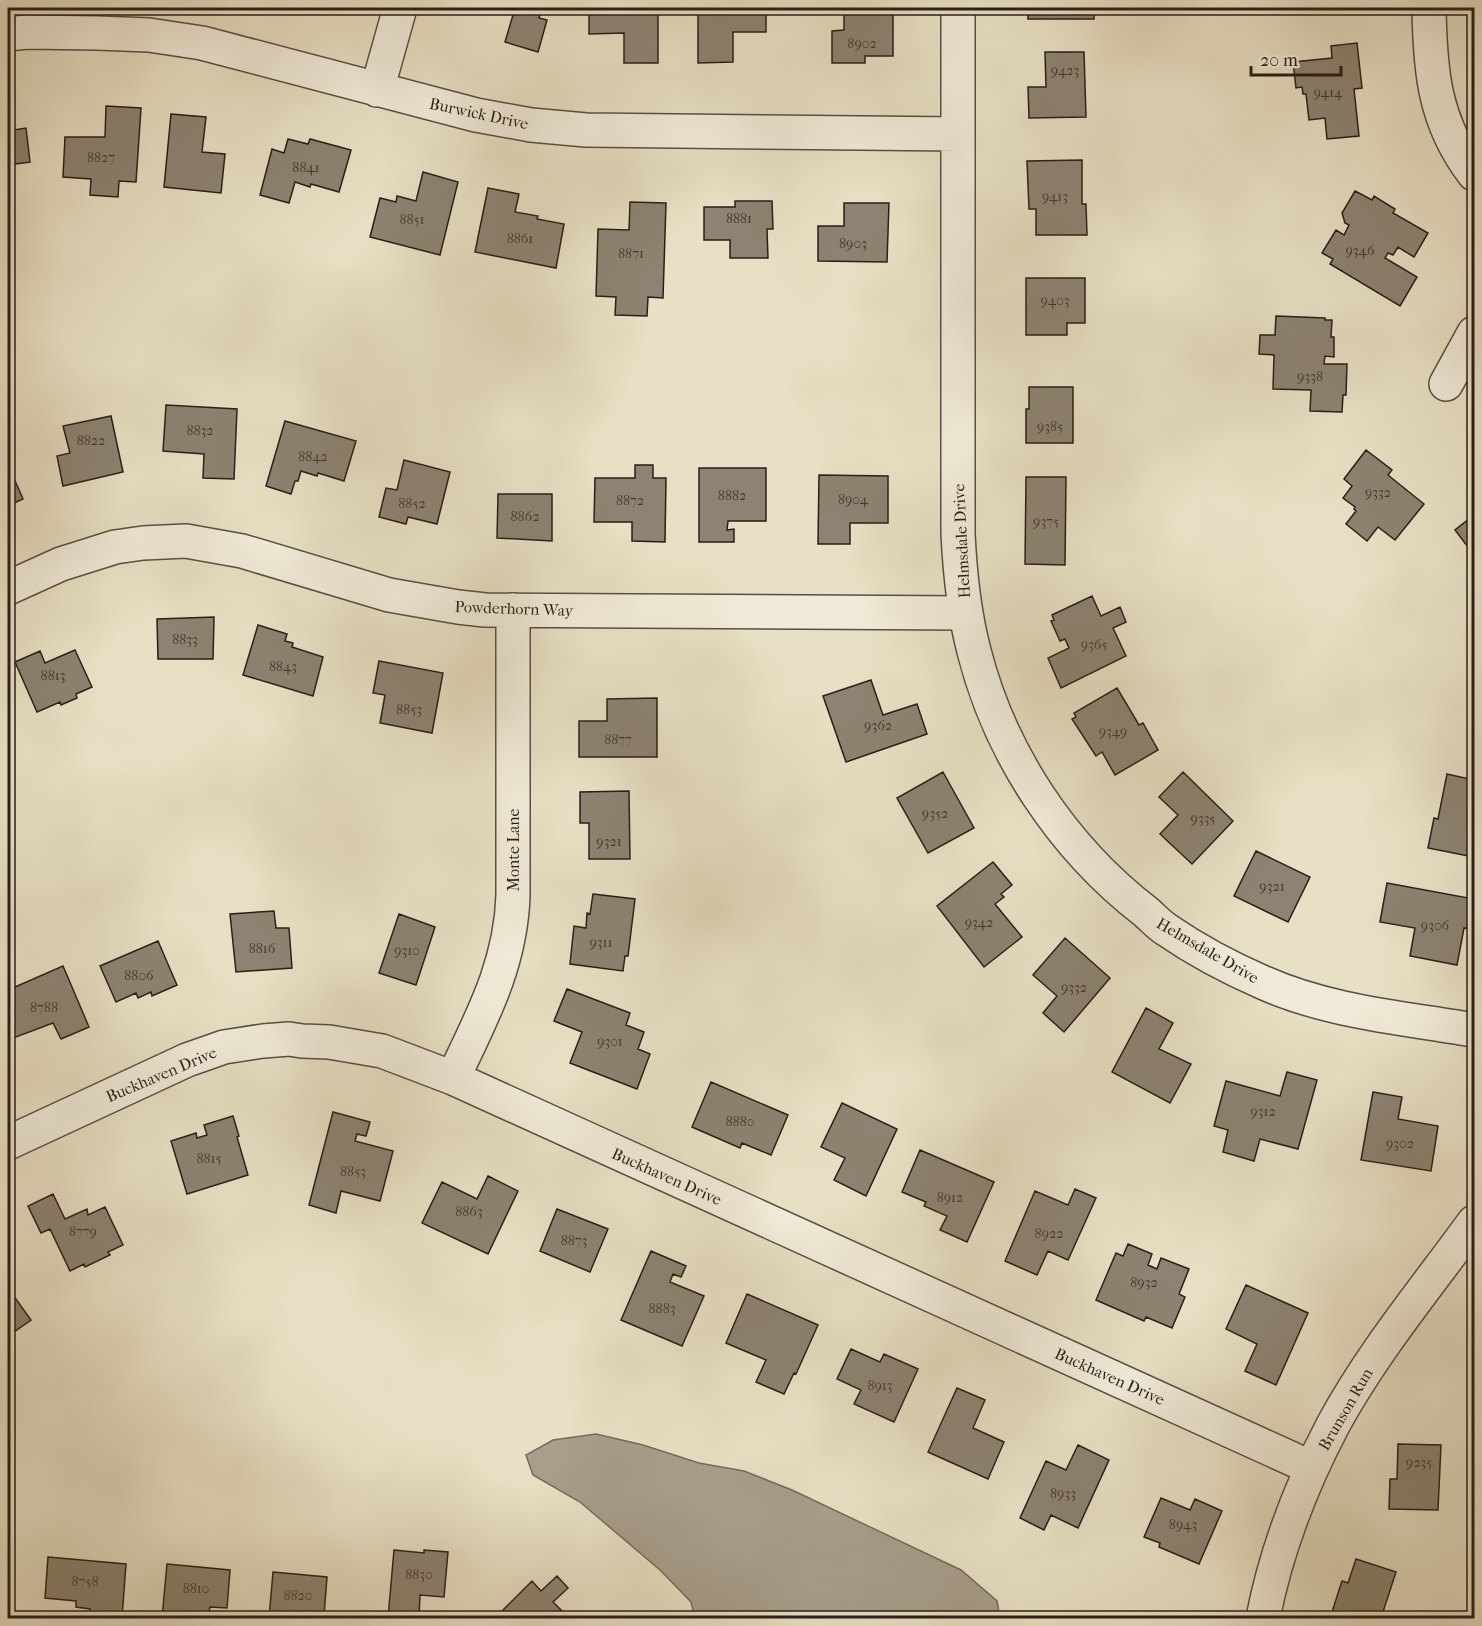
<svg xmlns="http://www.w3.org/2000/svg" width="1482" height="1626" font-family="'IM FELL French Canon',serif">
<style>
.water{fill:#a79e8b;stroke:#756b5d;stroke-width:1.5}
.building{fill:#8c8372;stroke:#291e19;stroke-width:1.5}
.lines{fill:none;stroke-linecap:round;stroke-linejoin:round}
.minor-casing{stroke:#594e44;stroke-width:36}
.minor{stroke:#f0ebd9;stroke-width:33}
.labels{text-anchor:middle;stroke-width:4.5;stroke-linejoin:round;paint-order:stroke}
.number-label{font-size:14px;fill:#42372f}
.street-label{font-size:16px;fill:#291e19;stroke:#f0ebd9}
</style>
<rect width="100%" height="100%" fill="#e8e0c5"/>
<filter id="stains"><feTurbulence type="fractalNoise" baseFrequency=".00333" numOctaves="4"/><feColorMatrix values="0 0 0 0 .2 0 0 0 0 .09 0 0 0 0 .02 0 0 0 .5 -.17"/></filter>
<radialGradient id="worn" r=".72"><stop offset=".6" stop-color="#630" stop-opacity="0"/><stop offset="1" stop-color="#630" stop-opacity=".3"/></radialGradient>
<path class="water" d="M596,1434L643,1445L699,1463L744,1471L792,1490L961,1570L997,1601L1000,1618H695L691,1602L660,1570L580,1502L533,1475L526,1455L553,1440Z"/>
<path class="building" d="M491,8H542L539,18L547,20L538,52L505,42L513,15Z
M589,8H658V63H624V33L589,34Z
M698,8H766V32H733V62L698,63Z
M844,8H893V56H865V63H832V31L844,30Z
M1028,8H1094V19H1028Z
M1357,43L1362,88L1354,89L1359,136L1327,139L1325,118L1309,120L1306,94H1303L1302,87L1296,88L1293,62L1332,58L1331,46Z
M1045,52H1084L1086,117L1029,118L1028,87H1046Z
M106,106L141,108L136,182L119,181L118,197L90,195L91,179L63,177L65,137H105Z
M171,114L206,117L202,152L225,154L221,193L164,187Z
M26,128L30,162L8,165V131Z
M288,139L308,144L310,139L351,150L339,192L311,184L310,187L295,182L289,203L260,195L272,149L284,153Z
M1082,160V204H1086L1087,235H1036V209H1029L1027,161Z
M423,172L458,182L440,255L370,237L380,198L396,202L397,196L416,201Z
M488,188L519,194L515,212L538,216L537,219L564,224L556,268L475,252Z
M1355,191L1372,200L1374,196L1395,209L1393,213L1428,233L1414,257L1398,247L1393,255L1388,253L1385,258L1417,277L1400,306L1330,264L1333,259L1322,253L1336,230L1344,235L1349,225L1345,223L1342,213Z
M735,201H772L773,229H767L768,258H730V240H704V207H735Z
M630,202L666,203L663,298L648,297L647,316L615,315L616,297L596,296L598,229L629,230Z
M844,203H889L887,262L818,261V226H844Z
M1026,278H1085V323H1067V335H1026Z
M1276,316L1325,318V320H1332L1331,337H1334V357L1325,356L1324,364H1347L1346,395H1343L1342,412L1310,411L1311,390L1273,389L1274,355L1259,354L1260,335H1275Z
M1029,387H1073V443H1026V409H1029Z
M166,405L237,409L234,479L203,478L204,454L163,451Z
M111,416L123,472L63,486L57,456L70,453L63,426Z
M285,421L356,441L344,481L318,473L317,476L301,471L298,481H295L291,494L266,486Z
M1366,450L1392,470L1388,475L1424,504L1395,540L1378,527L1367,541L1346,524L1356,511L1354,509L1355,507L1343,498L1352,486L1344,479Z
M404,460L450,472L437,524L408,517L406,524L379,517L386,488L397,490Z
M8,465L23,499L8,506Z
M635,465H653V478H666L665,542L632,541V522H594L595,478H635Z
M699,468H766V521H728L727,530L734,529V542H699Z
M819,475L888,476V523H850V544H818Z
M1026,477H1066L1065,565L1025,564Z
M498,494H552V541L497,538Z
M1474,515V555L1455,530Z
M1092,596L1101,616L1120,607L1126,622L1113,628L1126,656L1061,688L1048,658L1069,648L1065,639L1060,641L1051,621L1054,620L1052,615Z
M214,617L213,659H158L157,619Z
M258,625L287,634L285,641L293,643L292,647L323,657L313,696L243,675Z
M75,650L92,687L76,694L77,698L61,705L60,702L37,712L15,662L40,651L45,663Z
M379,661L443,673L432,733L380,723L385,695L373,693Z
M871,680L883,715L917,704L927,734L846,762L823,696Z
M1117,688L1139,725L1143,723L1158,750L1115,775L1102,752L1096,756L1072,719L1076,717L1074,713Z
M657,698V757H579V721H607V699Z
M943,772L974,828L928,853L897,798Z
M1183,772L1233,821L1192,864L1160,834L1178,815L1159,797Z
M1447,774L1474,780V857L1428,848L1434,818L1438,819Z
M629,791L630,859H589V823H580V792Z
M1256,851L1310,877L1288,922L1234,896Z
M993,862L1012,885L1001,894L1004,897L995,904L1022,937L984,967L937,906Z
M1387,883L1474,899V930L1464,928L1457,965L1410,956L1415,928L1380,922Z
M593,894L635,899L628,956H625L623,971L570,964L574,926L586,928L587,913L590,914Z
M274,911L276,928H289L292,968L236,972L230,914Z
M399,914L435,927L416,985L379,973Z
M1065,938L1110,978L1064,1032L1043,1013L1057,996L1033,975Z
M158,941L177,985L152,996L151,992L138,998L136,993L116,1002L100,966Z
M63,966L89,1027L61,1039L53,1023L8,1040V990Z
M567,989L630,1013L626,1025L644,1032L638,1049L650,1054L637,1089L570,1063L582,1032L554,1021Z
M1146,1008L1173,1023L1159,1049L1191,1064L1170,1103L1112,1072Z
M1287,1072L1317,1080L1298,1149L1260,1139L1254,1161L1223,1152L1228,1130L1214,1126L1226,1081L1280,1096Z
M711,1082L788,1115L771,1155L742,1143L740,1148L692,1127Z
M1373,1092L1402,1097L1398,1119L1438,1126L1431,1171L1361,1160Z
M842,1103L897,1129L866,1196L834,1180L845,1158L821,1147Z
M333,1112L370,1122L366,1136L357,1134L355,1141L393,1151L380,1201L341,1191L336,1213L309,1205Z
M233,1116L239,1136L237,1137L248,1175L187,1194L171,1141L196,1133L197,1138L207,1135L204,1125Z
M920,1150L994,1182L967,1242L940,1230L947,1216L924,1206L926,1202L902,1192Z
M488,1176L518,1191L488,1254L422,1223L442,1182L477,1199Z
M1075,1189L1096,1198L1068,1260L1048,1251L1037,1275L1005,1261L1035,1191L1068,1205Z
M53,1194L65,1219L87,1209L88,1215L105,1207L123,1245L108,1252L110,1255L85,1267L84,1264L70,1271L50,1229L41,1233L28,1206Z
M557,1209L608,1229L590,1272L540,1251Z
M1128,1244L1152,1254L1148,1265L1157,1269L1161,1258L1189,1269L1179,1294L1185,1297L1172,1328L1146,1317L1144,1321L1096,1300L1116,1253L1123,1256Z
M651,1251L686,1266L681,1277L673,1274L670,1282L704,1296L682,1346L621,1320Z
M1246,1285L1308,1313L1276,1385L1245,1371L1257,1344L1226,1329Z
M8,1288L31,1320L8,1336Z
M747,1294L818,1325L796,1374L794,1373L784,1394L756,1382L766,1360L726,1343Z
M851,1349L880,1362L884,1354L918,1369L894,1422L854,1404L861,1390L837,1379Z
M957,1388L985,1400L973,1428L1004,1442L988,1479L928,1452Z
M1398,1444L1441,1445L1438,1510L1389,1509L1390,1479H1397Z
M1078,1445L1109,1460L1078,1528L1051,1515L1044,1530L1020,1518L1046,1461L1066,1470Z
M1161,1498L1190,1510L1195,1499L1222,1511L1199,1564L1159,1547L1160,1543L1144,1537Z
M394,1550L424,1553V1550L448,1552L444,1597L420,1595L419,1618H388Z
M48,1557L126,1564L122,1618H89L90,1609L76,1607V1601L45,1598Z
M1356,1559L1396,1572L1381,1618H1341L1331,1615L1342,1581L1348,1583Z
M167,1564L230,1570L227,1608L210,1607L209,1613L197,1612L196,1618H162Z
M273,1572L327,1577L324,1615L300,1613L299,1618H269Z
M557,1576L568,1588L553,1602L567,1616L564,1618H495L532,1581L541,1591Z"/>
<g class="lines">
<defs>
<path id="minor" d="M958,8V534C960,574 964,613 974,651C1000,754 1063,848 1146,912C1153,918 1159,925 1167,930C1196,950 1230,968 1262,982C1328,1012 1404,1018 1474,1030
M1429,8C1430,71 1434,122 1474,174
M8,34L27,32L97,33L149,35L202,43L476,115L531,125L586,130L958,134
M377,90L400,8
M1446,384L1474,333
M8,588L61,564L115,547L143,543L186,541L242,551L389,595L458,607L485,610L966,613
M453,1078C482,1017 511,964 513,895V610
M8,1143L187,1060L224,1047L263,1041L289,1039L302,1041L329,1042L382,1051L453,1078L1312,1468
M1263,1618C1276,1551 1301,1486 1333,1425C1372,1353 1426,1288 1474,1222"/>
</defs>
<use href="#minor" class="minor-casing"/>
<use href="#minor" class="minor"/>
</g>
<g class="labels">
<g class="number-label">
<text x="862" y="48">8902</text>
<text x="1065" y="75">9423</text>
<text x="1328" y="97">9414</text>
<text x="101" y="162">8827</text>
<text x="306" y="172">8841</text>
<text x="1055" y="201">9413</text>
<text x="739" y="223">8881</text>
<text x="412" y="224">8851</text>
<text x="520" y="243">8861</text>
<text x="853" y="248">8903</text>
<text x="1360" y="255">9346</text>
<text x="631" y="258">8871</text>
<text x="1055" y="305">9403</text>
<text x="1310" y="381">9338</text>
<text x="1050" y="431">9385</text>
<text x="200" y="435">8832</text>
<text x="91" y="445">8822</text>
<text x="313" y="461">8842</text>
<text x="1378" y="497">9332</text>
<text x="732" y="500">8882</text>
<text x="853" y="504">8904</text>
<text x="630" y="505">8872</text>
<text x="412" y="508">8852</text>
<text x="525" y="521">8862</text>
<text x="1046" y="526">9375</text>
<text x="185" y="644">8833</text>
<text x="1094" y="649">9365</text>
<text x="283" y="671">8843</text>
<text x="53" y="680">8813</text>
<text x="409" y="714">8853</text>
<text x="878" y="730">9362</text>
<text x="1113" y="736">9349</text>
<text x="618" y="744">8877</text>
<text x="935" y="818">9352</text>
<text x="1203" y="823">9335</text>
<text x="609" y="846">9321</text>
<text x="1272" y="891">9321</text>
<text x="979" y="927">9342</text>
<text x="1435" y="930">9306</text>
<text x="601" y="947">9311</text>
<text x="262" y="953">8816</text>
<text x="407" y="955">9310</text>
<text x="139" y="980">8806</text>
<text x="1074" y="992">9332</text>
<text x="44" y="1012">8788</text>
<text x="610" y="1046">9301</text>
<text x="1263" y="1116">9312</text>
<text x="740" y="1126">8880</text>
<text x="1400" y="1148">9302</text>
<text x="209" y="1163">8815</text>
<text x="353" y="1176">8853</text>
<text x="950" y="1202">8912</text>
<text x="469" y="1216">8863</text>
<text x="83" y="1236">8779</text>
<text x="1049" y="1238">8922</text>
<text x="574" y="1245">8873</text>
<text x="1144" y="1287">8932</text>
<text x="662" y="1313">8883</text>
<text x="880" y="1390">8913</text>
<text x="1419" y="1467">9235</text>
<text x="1063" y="1498">8933</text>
<text x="1183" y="1529">8943</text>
<text x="419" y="1579">8830</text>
<text x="85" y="1586">8758</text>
<text x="196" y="1593">8810</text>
<text x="298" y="1600">8820</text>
</g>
<g class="street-label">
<text transform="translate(479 113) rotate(12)" y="6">Burwick Drive</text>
<text transform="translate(961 541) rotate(-93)" y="6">Helmsdale Drive</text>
<text transform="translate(514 608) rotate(2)" y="6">Powderhorn Way</text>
<text transform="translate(513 850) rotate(-90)" y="6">Monte Lane</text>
<text transform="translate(1208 950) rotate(30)" y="6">Helmsdale Drive</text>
<text transform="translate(161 1074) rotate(-23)" y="6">Buckhaven Drive</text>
<text transform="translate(667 1176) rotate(24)" y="6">Buckhaven Drive</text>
<text transform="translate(1110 1376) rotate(24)" y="6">Buckhaven Drive</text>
<text transform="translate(1345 1409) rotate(-60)" y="6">Brunson Run</text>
</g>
</g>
<rect width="1482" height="1626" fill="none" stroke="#e8e0c5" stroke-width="30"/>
<rect x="9" y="9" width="1464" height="1608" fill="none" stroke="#291e19" stroke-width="3"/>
<rect x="15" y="15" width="1452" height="1596" fill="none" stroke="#291e19" stroke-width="1.5"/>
<path d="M1251 66v9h90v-9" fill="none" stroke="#291e19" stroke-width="3"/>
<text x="1260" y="66" font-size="18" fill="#291e19" stroke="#f0ebd9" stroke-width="4.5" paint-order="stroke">20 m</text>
<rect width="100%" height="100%" filter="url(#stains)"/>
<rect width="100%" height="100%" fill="url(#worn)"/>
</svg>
